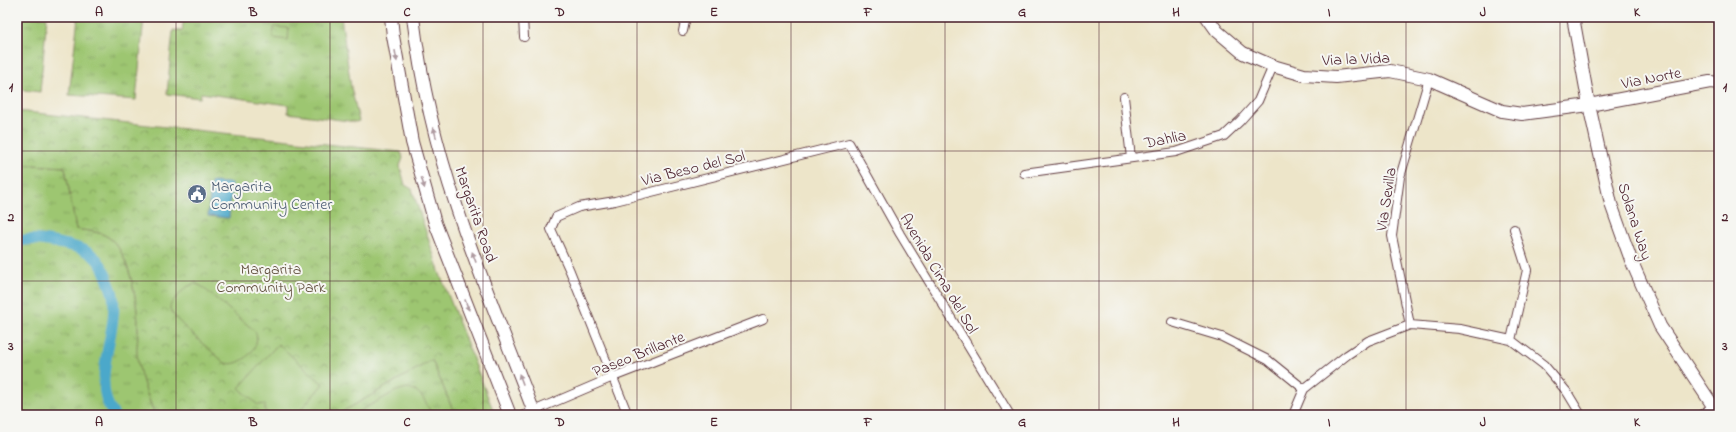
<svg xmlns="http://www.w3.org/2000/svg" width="1736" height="432" font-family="'Indie Flower',sans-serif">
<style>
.grass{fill:url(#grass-tufts);stroke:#74724e}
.park{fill:url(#park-crowns);stroke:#74724e}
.garden{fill:#9dc671;stroke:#74724e}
.water{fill:#4ca8ca;stroke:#4b647a}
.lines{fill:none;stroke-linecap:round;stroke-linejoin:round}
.canal{stroke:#4ca8ca;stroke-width:11}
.street-casing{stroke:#623d43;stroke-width:10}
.secondary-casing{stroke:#623d43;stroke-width:14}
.street{stroke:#fff;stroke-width:8}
.secondary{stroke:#fff;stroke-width:12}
.oneway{fill:#ae9aa0}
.grid{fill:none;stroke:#4a1f2b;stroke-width:1;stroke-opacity:0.55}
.labels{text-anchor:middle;stroke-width:4;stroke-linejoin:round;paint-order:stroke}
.street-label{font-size:16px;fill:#4a1f2b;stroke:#f6f6f2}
.service-label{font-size:16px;fill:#4e5e75;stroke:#f6f6f2;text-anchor:start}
.park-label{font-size:16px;fill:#635140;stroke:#f6f6f2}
.neatline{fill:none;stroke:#4a1f2b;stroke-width:1.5}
.grid-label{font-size:13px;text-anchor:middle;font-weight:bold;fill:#4a1f2b}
</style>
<defs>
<pattern id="grass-tufts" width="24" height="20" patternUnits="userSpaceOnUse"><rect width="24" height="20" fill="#9dc671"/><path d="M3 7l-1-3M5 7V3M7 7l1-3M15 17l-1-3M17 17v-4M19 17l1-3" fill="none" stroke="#82a05d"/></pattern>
<pattern id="park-crowns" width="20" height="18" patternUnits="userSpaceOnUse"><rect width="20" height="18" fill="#9dc671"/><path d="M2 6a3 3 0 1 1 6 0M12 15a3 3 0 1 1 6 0" fill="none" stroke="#82a05d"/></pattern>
</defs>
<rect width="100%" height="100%" fill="#f6f6f2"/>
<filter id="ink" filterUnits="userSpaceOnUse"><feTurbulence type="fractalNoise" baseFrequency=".025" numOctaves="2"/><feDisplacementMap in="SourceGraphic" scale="8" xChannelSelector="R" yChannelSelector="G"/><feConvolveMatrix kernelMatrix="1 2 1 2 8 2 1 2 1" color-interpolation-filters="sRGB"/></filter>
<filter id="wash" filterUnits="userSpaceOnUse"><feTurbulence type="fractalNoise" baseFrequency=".012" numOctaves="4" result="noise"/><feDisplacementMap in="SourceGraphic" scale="16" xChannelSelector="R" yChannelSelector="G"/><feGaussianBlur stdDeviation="0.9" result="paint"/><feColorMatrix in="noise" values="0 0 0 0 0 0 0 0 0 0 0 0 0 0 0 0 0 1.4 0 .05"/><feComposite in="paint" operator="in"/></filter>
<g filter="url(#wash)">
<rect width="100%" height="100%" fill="#ede5c9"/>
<path class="grass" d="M17,17H47L40,92L17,89Z
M78,17H144L136,100L69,95Z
M184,17H341L351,87L359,121L356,122L288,113V105L201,93L200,98L167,94L173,30L182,31Z
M17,164L65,167L76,229C86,231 99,231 108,237C129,250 137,300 138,323C139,334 136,346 138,357C140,377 148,397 155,415H17Z
M432,360L455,415H337Z"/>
<path class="park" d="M274,27L289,28L288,40L273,38Z
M17,111L401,152L403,158L400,166L405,185L412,189L440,274L495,415H455L432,360L337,415H155C148,396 140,377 137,357C136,346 139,334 138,323C137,300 129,250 108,237C99,231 86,231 76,229L65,167L17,164Z"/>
<path class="garden" d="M196,284L201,286L255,331C263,347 241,368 225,363C216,355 170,317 170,308C170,303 175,299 179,295C184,289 187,285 196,284Z
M278,344L323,384L296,415H270L265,411V404L258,405L239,388Z
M407,388C421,389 426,403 432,415H353L396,391Z"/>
<path class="water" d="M211,182L232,183L229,218L208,216Z"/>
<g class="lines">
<path class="canal" d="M17,242C33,236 52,242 68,245C89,250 100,257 107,278C109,284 112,290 113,295C119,333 89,381 114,415"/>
</g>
</g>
<g filter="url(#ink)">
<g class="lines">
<defs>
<path id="street" d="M523,17L524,37
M683,31L686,17
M1124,97L1131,158
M1024,173L1176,152L1224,136L1240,121L1258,101L1273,66
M1172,322L1222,337L1268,360L1304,389
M1410,325L1392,236L1400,177L1429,79
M1511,340L1527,270L1514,229
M524,415L613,377L763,319
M628,415L570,271L551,229L556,217L579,207L615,201L849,143L900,234L1010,415
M1293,415L1304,389L1347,355L1368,341L1410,325L1460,329L1511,340L1544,365L1567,392L1581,415
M1701,415L1712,407"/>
<path id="secondary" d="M391,17L393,36L412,142L435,223L510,415
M413,17C421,82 436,146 457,208C480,278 509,346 535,415
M1207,17L1217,31L1243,53L1273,66L1304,75L1336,77L1390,71L1429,79L1502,111L1522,114L1589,105L1710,82L1719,83
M1573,17L1589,105L1611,204L1631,260L1660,326L1719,415"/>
</defs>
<use href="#street" class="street-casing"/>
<use href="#secondary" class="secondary-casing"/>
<use href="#street" class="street"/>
<use href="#secondary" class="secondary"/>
</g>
<defs><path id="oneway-solid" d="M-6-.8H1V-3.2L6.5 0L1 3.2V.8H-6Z"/></defs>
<g class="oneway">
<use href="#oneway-solid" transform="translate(396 56) rotate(80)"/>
<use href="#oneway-solid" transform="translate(435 133) rotate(-104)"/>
<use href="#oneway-solid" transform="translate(423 183) rotate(74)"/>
<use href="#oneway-solid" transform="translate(474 257) rotate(-110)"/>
<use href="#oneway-solid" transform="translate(467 305) rotate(69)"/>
<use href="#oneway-solid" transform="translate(521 379) rotate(-111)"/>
</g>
</g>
<path class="grid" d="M176,17V415M330,17V415M483,17V415M637,17V415M791,17V415M945,17V415M1099,17V415M1253,17V415M1406,17V415M1560,17V415M17,151H1719M17,281H1719"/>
<defs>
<symbol id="civic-disc" viewBox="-11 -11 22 22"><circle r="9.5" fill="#5c6f8a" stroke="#f6f6f2"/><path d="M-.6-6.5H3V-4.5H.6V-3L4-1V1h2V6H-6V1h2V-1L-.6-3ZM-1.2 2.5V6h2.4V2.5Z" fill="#fff"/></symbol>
</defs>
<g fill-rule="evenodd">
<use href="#civic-disc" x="186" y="183" width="22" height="22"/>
</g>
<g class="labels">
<g class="street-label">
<text transform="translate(1356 58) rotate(-2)" y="6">Via la Vida</text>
<text transform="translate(1651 77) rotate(-11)" y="6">Via Norte</text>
<text transform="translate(1165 138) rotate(-11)" y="6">Dahlia</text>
<text transform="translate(693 167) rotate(-14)" y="6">Via Beso del Sol</text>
<text transform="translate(1385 199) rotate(-81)" y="6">Via Sevilla</text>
<text transform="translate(477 214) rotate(71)" y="6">Margarita Road</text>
<text transform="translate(1636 221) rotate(72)" y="6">Solana Way</text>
<text transform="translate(940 273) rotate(59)" y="6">Avenida Cima del Sol</text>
<text transform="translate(638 353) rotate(-22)" y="6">Paseo Brillante</text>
</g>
<g class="service-label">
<text x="211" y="191">Margarita<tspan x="211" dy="18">Community Center</tspan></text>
</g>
<g class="park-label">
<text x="271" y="274">Margarita<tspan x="271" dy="18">Community Park</tspan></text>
</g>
</g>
<rect width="1736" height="432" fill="none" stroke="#f6f6f2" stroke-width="44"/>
<rect x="22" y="22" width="1692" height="388" class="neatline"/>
<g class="grid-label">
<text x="99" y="16">A</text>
<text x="253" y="16">B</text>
<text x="407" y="16">C</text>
<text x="560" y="16">D</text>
<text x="714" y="16">E</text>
<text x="868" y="16">F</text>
<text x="1022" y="16">G</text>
<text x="1176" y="16">H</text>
<text x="1329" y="16">I</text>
<text x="1483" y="16">J</text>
<text x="1637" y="16">K</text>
<text x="11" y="91">1</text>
<text x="1725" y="91">1</text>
<text x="11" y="221">2</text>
<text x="1725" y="221">2</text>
<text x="11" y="350">3</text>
<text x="1725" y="350">3</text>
<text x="99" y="426">A</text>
<text x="253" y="426">B</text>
<text x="407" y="426">C</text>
<text x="560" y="426">D</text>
<text x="714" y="426">E</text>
<text x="868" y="426">F</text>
<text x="1022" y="426">G</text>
<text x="1176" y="426">H</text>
<text x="1329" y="426">I</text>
<text x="1483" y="426">J</text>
<text x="1637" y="426">K</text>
</g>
</svg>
